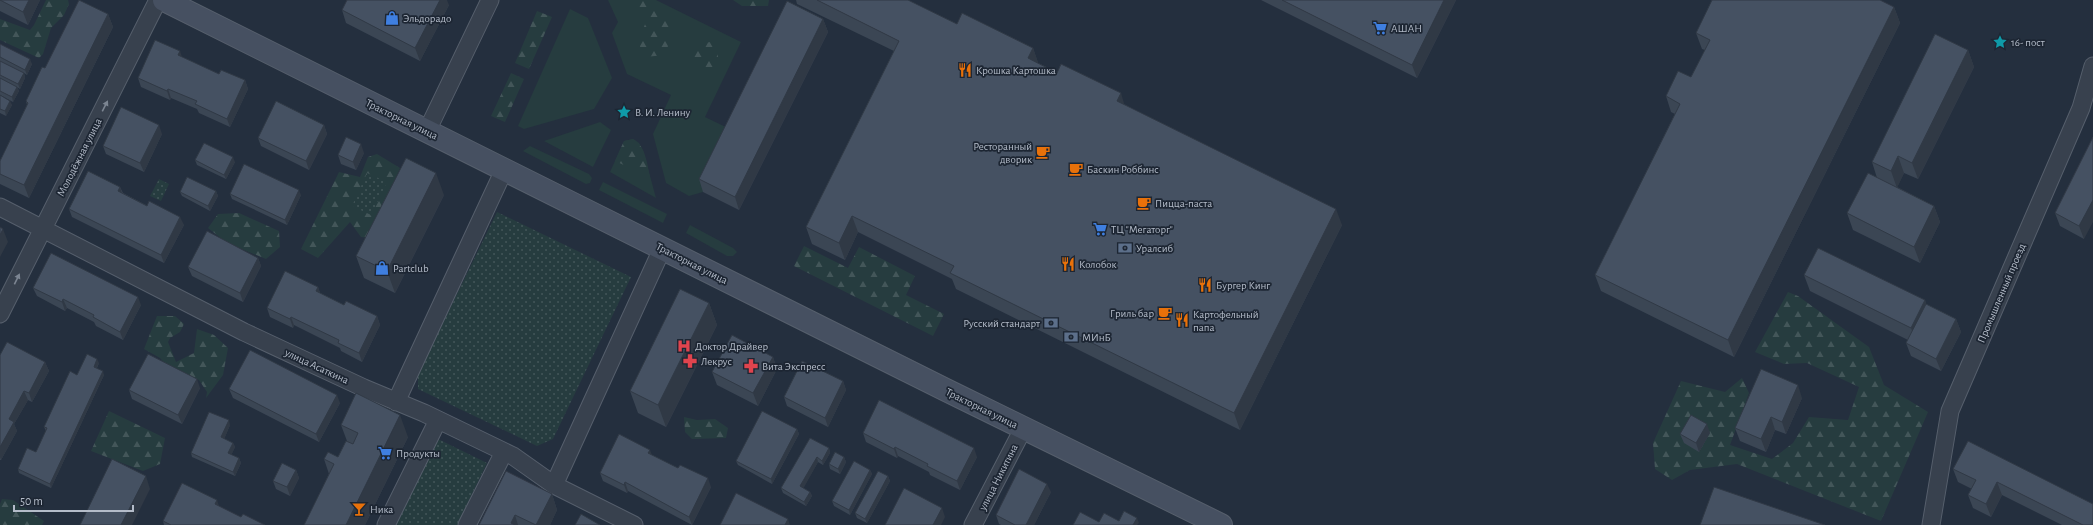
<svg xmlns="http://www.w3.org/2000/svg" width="2093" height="525" font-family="'Alegreya Sans',sans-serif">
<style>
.grass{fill:#263c3f}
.forest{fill:url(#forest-firs)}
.park{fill:url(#park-dots)}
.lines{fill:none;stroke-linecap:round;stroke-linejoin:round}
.minor-casing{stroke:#565f6c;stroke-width:19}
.secondary-casing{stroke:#565f6c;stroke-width:24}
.minor{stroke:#38414e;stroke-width:17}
.secondary{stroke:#465061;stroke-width:22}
.wall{fill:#3b4654}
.shaded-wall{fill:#303945}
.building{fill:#455162;stroke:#303945}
.oneway{fill:#7c8592}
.labels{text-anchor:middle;stroke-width:3.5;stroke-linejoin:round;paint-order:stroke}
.poi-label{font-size:11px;fill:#b4bcc9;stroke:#1d2633;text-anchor:start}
.street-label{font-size:11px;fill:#b4bcc9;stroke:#1d2633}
</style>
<defs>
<pattern id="forest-firs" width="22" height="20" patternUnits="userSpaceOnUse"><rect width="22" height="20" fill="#263c3f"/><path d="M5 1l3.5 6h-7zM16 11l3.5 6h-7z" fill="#435659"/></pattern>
<pattern id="park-dots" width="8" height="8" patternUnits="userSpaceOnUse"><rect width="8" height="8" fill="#263c3f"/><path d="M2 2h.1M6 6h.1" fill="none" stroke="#435659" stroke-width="1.8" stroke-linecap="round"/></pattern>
</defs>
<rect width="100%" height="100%" fill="#242f3e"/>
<path class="grass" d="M608,0H656L741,42L705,117L734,131L703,192L689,196L666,183L653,134L671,95L627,74L612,33L618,22Z
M570,9L588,18L612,78L594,109L524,129L518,126Z
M600,122L611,130L593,167L544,141Z
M633,139L639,143L643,150L656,198L610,172L624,141Z
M530,146L589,174L592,178L590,183L586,184L523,151Z
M603,182L667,214L663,223L599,190Z
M690,225L733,248L737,252L733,256H727L686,233Z"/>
<path class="forest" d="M46,0H68L69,4L64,15L51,28L43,54L39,58L0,40V19L30,30L34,25Z
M635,0C652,0 662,9 673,22L666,55L644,57L638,41L646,22L633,11V2Z
M733,0H769L768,6H742Z
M537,11L552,17L529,69L515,63Z
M710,42L718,49V66L706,78L687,59L694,45Z
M511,73L524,79L505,122L491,116Z
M633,139C646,147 647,164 650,177L615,161L624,141Z
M377,154L400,168L369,238L361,237L350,222L318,258L301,249L339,172L360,177L368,157Z
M239,213L279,231L280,247L266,259L227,243L208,228L218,214Z
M804,246L848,268L859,247L915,276L906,295L944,314L933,336L794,266Z
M1788,292L1798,296L1869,347L1884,385L1928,412L1881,521L1737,464L1690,470L1672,480L1655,469L1653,443L1681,381L1725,392L1742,378L1749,393L1730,445L1772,459L1793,443L1809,417L1848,420L1859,387L1807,363L1784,364L1755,352Z
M157,316H175L184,324L180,332L170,338L168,342L176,362L194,353L197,329L214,335L228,348L223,375L206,398L207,392L199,380L168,367L160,358L144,349Z
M109,411L165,438L160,464L143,471L91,451Z
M684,417L697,420L715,419L728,428L726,438L692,439L685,432Z
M2,499L13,500L44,521L42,525H0V504Z"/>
<path class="park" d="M367,173L387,182L371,215L352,206Z
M159,179L169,184L161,201L150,196Z
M497,212L631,277L553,439L537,446L418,389V374Z
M438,439L487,463L457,525H396Z"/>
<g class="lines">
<defs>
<path id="minor" d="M427,131L490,0
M0,207L244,332L364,388L424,413L513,456L554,485L634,525
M0,314L158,0
M396,402L504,170
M554,485L662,249
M386,525L438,420
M467,525L504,452
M973,525L1023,429
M1931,525L1950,411L2081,108L2093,66"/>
<path id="secondary" d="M164,0L946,390L1221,525"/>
</defs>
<use href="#minor" class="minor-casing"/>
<use href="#secondary" class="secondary-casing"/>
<use href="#minor" class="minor"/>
<use href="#secondary" class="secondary"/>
</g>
<path class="wall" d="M0,0H40L28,25L0,11Z
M796,0H908L957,24L1033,48L1038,63L1124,104L1342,225L1240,430L956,289L952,279L858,232L845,260L812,244L806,227L894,51L797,4Z
M1261,0H1456L1417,78Z
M449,5L420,61L346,23L342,10Z
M1894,7L1900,23L1734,357L1601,291L1595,275L1675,114L1671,112L1666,96L1691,77L1705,50L1702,49L1696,33Z
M108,14L113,27L29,198L0,184V161L27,105L26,101L45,68Z
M823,19L828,32L739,210L703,192L699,179Z
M0,44L32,64L27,75L24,73L25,78L20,89L17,87L19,91L13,102L0,95Z
M1968,50L1974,67L1918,179L1904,173L1897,187L1934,206L1940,222L1920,263L1853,230L1847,213L1877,178L1872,162Z
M182,57L219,74L245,80L248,89L230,127L199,113L197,109L171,98L170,100L141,87L138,78Z
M0,95L12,105L6,116L0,113Z
M324,125L327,134L309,170L261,146L258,138Z
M162,134L144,172L106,154L103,146Z
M2093,137L2084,239L2060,226L2055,213Z
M364,153L356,170L341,164L338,155Z
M195,160L235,162L226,179L197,165Z
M120,187L123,193L184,225L164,263L72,217L69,209Z
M216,191L218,196L210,211L182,196L180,192Z
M230,194L301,195L287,225L232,199Z
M444,195L395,293L364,278L356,256Z
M258,258L261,266L243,302L192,276L188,267Z
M1804,275L1925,300L1926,304L1956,319L1961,332L1941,371L1911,356L1906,343L1908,340L1810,291Z
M318,287L320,293L344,305L377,316L380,325L362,362L341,351L340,348L294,325L293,328L270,317L267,308Z
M33,288L141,305L123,340L96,326L94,322L67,308L65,311L37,296Z
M709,303L717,325L666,427L638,413L630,391Z
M0,355L45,362L49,371L32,402L28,400L14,424L17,431L1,460H0Z
M773,357L777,369L758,406L717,385L712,372Z
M99,363L97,368L104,375L51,488L19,473L18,469L36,452L46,431L44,427L77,375Z
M843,381L846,390L828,427L787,406L784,397Z
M200,388L182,424L132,399L129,390Z
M229,389L340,403L319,442L233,398Z
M1802,398L1786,434L1775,430L1766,452L1740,441L1735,428Z
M230,425L224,439L233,443L235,447L231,455L239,458L241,463L235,476L192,457L191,453Z
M341,425L408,437L365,525H305L329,474L324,459L338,457L347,441Z
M797,429L799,434L772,484L738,465L736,461Z
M863,433L977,457L960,490L930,475L929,472L898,456L897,458L866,442Z
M1710,433L1699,452L1684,443L1680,434Z
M810,438L829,448L830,453L823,465L818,462L803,488L810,492L812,496L806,506L783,493L781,488Z
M652,455L711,487L692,525L628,491L627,493L603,481L600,473Z
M844,457L846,462L840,474L830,469L829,464Z
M1953,469L2093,504V525H2062L2002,495L1991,517L1973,508L1968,495L1972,489L1958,482Z
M296,470L299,478L290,496L276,489L273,481Z
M870,470L872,474L850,515L834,506L832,501Z
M888,476L890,481L867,523L857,518L855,513Z
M1051,492L1034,525H1001L999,524L996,515Z
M552,494L557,510L550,525H479Z
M239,516L265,525H164L163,521Z"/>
<path class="shaded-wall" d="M29,0H40L28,25L23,12Z
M440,0H447L449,5L420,61L415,48Z
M1444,0H1456L1417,78L1412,65Z
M1894,7L1900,23L1734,357L1728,340Z
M108,14L113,27L29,198L24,185Z
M823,19L828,32L739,210L735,197Z
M1033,48L1039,65L1028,58Z
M1968,50L1974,67L1918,179L1912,163Z
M180,51L183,60L178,55Z
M30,59L32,64L27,75L25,70Z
M24,73L25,78L20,89L18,84Z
M245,80L248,89L230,127L227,119Z
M17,87L19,91L13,102L12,97Z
M168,89L171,98L170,100L167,91Z
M1121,93L1126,110L1117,101Z
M10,101L12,105L6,116L5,111Z
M159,125L162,134L144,172L140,163Z
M324,125L327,134L309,170L306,161Z
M361,144L364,153L356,170L353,162Z
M1898,156L1904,173L1897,188L1891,171Z
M233,157L235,162L226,179L224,175Z
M436,173L444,195L395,293L387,271Z
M120,187L123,196L118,191Z
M299,190L301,195L287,225L285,220Z
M216,191L218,196L210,211L208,206Z
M2093,200V222L2084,239L2079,226Z
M1934,206L1940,222L1920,263L1914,247Z
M1336,209L1342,225L1240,430L1234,413Z
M852,216L858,232L845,260L839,243Z
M180,217L184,225L164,263L161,255Z
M3,229L8,242L0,257V235Z
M258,258L261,266L243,302L240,293Z
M318,287L321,296L316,291Z
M138,297L141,305L123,340L120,332Z
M63,299L67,308L65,311L62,302Z
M1925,300L1930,317L1917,344L1911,328Z
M709,303L717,325L666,427L658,405Z
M377,316L380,325L362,362L359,353Z
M291,317L294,325L293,328L290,319Z
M1956,319L1961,332L1941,371L1936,359Z
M773,357L777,369L758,406L753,393Z
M97,359L99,363L95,371L94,367Z
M45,362L49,371L32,402L29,393Z
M103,371L104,375L51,488L50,484Z
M197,379L200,388L182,424L178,415Z
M843,381L846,390L828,427L825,418Z
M1798,385L1802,398L1786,434L1782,422Z
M24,391L28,400L14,424L17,431L1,460L0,457V447L9,419Z
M337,395L340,403L319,442L316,434Z
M400,415L408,437L365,525H346Z
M1771,417L1775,430L1766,452L1761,439Z
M229,420L230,425L223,442L221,437Z
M1707,424L1710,433L1699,452L1696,443Z
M797,429L799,434L772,484L771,479Z
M233,443L235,447L230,458L228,453Z
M895,447L898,456L897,458L894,449Z
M829,448L830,453L823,465L822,461Z
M974,448L977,457L960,490L957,481Z
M650,450L653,458L648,453Z
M817,457L818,462L802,491L800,486Z
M844,457L846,462L840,474L838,469Z
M239,458L241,463L235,476L233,472Z
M296,470L299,478L290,496L287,487Z
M870,470L872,474L850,515L849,510Z
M146,476L150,489L132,525H121Z
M888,476L890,481L867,523L865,519Z
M708,478L711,487L692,525L689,517Z
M625,482L628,491L627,493L624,485Z
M1997,482L2002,495L1991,517L1986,504Z
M1047,484L1051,492L1034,525H1026Z
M810,492L812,496L806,506L804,502Z
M552,494L557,510L550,525H536Z
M217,500L220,509L215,504Z
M942,508L945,517L941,525H933Z
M515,515L518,525H511V523Z
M1137,518L1139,523L1137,525H1133Z
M788,519L790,525H785Z"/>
<path class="building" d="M0,0H29L23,12Z
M79,0L108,14L24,185L0,174V161L28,103L26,101L42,67L45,68Z
M347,0H440L415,48L342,10Z
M817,0H908L957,24L962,13L1033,48L1028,58L1057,73L1061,64L1121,93L1117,101L1336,209L1234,413L950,273L954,266L852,216L839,243L806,227L899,41Z
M1282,0H1444L1412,65Z
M1712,0H1880L1894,7L1728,340L1595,275L1680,104L1666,96L1678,71L1691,77L1710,40L1696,33Z
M787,1L823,19L735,197L699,179Z
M1935,34L1968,50L1912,163L1898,156L1891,171L1872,162Z
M155,40L180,51L178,55L219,74L221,70L245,80L227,119L195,104L197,101L168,89L167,91L138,78Z
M0,44L30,59L25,70L0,57Z
M0,61L24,73L18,84L0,75Z
M0,78L17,87L12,97L0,91Z
M0,95L10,101L5,111L0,109Z
M276,101L324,125L306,161L258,138Z
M121,107L159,125L140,163L103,146Z
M346,137L361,144L353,162L338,155Z
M2093,137V200L2079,226L2055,213Z
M204,143L233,157L224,175L195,160Z
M406,158L436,173L387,271L356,256Z
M244,164L299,190L285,220L230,194Z
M88,171L120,187L118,191L147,206L149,201L180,217L161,255L69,209Z
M1868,173L1934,206L1914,247L1847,213Z
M187,177L216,191L208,206L180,192Z
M0,227L3,229L0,235Z
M207,231L258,258L240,293L188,267Z
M1818,248L1925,300L1911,328L1804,275Z
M51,253L138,297L120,332L93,317L94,315L63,299L62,302L33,288Z
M285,271L318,287L316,291L344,305L346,301L377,316L359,353L338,343L339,340L291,317L290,319L267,308Z
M680,289L709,303L658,405L630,391Z
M1926,304L1956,319L1936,359L1906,343Z
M732,335L773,357L753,393L712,372Z
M7,342L45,362L29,393L24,391L9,419L14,422L0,447V355Z
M250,350L337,395L316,434L229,389Z
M87,354L97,359L94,367L103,371L50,484L18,469L27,448L36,452L47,428L44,427L70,371L77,375Z
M148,354L197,379L178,415L129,390Z
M802,361L843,381L825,418L784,397Z
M1761,369L1798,385L1782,422L1771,417L1761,439L1735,428Z
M356,393L400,415L346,525H304L334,464L324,459L328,452L338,457L346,441L353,444L358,433L341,425Z
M879,400L974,448L957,481L927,466L928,464L924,462L895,447L894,449L863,433Z
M762,411L797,429L771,479L736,461Z
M209,412L229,420L221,437L233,443L228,453L239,458L233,472L191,453Z
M1691,415L1707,424L1696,443L1680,434Z
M619,434L650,450L648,453L678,468L680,465L708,478L689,517L625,482L624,485L600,473Z
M810,438L829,448L822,461L817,457L800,486L810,492L804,502L781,488Z
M1968,441L2093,504V525H2083L1997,482L1986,504L1968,495L1976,480L1953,469Z
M835,452L844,457L838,469L829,464Z
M112,459L146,476L121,525H80Z
M854,461L870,470L849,510L832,501Z
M282,463L296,470L287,487L273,481Z
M1019,469L1047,484L1026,525H1015L996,515Z
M506,471L552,494L536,525L515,515L511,523L515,525H479Z
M878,471L888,476L865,519L855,513Z
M182,483L217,500L215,504L241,517L243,514L265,525H171L163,521Z
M1714,487L1825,525H1700Z
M904,488L942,508L933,525H885Z
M736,493L788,519L785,525H720Z
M1124,511L1137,518L1133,525H1073L1080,512L1099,522L1104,513L1119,521Z
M581,514L600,525H575Z"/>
<defs><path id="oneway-solid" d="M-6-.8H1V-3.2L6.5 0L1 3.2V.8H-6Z"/></defs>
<g class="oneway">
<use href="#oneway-solid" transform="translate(105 106) rotate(-63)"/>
<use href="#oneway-solid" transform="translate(17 279) rotate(-64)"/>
</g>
<defs>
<symbol id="shop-bare" viewBox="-9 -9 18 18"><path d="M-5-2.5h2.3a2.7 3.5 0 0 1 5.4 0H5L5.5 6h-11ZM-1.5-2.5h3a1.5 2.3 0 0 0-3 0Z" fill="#3f7fe0" stroke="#1d2633" stroke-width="2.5" paint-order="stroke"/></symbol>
<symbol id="supermarket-bare" viewBox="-9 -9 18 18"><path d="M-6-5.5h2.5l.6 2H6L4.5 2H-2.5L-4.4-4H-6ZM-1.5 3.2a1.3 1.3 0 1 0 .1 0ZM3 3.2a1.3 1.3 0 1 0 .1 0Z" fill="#3f7fe0" stroke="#1d2633" stroke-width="2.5" paint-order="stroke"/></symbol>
<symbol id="sight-bare" viewBox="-9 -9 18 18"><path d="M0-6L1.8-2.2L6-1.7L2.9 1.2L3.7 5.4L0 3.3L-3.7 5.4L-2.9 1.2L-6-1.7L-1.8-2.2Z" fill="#0f9aa8" stroke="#1d2633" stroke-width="2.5" paint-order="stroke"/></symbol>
<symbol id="restaurant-bare" viewBox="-9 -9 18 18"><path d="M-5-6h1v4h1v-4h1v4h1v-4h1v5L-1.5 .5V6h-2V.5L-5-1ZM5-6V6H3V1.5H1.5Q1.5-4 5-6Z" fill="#e8710a" stroke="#1d2633" stroke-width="2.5" paint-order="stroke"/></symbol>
<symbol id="cafe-bare" viewBox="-9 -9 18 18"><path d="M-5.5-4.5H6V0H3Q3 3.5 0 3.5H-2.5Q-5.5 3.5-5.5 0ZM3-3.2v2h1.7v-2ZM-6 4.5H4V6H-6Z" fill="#e8710a" stroke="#1d2633" stroke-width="2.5" paint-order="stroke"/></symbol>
<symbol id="bank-bare" viewBox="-9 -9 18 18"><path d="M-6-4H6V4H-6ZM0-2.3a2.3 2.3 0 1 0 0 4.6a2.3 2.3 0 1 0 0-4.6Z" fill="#5c6f8a" stroke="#1d2633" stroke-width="2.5" paint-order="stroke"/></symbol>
<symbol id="hospital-bare" viewBox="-9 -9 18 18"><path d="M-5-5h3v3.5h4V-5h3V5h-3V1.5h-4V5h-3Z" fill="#e0444e" stroke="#1d2633" stroke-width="2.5" paint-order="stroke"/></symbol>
<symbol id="pharmacy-bare" viewBox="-9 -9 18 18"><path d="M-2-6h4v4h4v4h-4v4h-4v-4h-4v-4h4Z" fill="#e0444e" stroke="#1d2633" stroke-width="2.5" paint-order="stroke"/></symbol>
<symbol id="bar-bare" viewBox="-9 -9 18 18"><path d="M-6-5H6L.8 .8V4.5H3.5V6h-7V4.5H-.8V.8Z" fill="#e8710a" stroke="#1d2633" stroke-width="2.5" paint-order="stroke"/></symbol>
</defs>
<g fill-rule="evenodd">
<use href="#shop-bare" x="382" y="8" width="20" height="20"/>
<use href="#supermarket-bare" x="1370" y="18" width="20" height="20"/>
<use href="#sight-bare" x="1990" y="32" width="20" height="20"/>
<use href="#restaurant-bare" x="955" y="60" width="20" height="20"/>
<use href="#sight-bare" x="614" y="102" width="20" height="20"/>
<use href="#cafe-bare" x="1033" y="142" width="20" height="20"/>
<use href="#cafe-bare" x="1066" y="159" width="20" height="20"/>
<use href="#cafe-bare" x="1134" y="193" width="20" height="20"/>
<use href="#supermarket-bare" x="1090" y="219" width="20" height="20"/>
<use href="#bank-bare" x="1115" y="238" width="20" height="20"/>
<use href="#restaurant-bare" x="1058" y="254" width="20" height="20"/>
<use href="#shop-bare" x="372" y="258" width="20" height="20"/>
<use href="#restaurant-bare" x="1195" y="275" width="20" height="20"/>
<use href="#cafe-bare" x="1155" y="303" width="20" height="20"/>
<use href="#restaurant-bare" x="1172" y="310" width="20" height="20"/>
<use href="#bank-bare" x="1041" y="313" width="20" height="20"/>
<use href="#bank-bare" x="1061" y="327" width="20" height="20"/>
<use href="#hospital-bare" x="674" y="336" width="20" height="20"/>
<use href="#pharmacy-bare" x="680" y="351" width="20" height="20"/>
<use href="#pharmacy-bare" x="741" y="356" width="20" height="20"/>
<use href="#supermarket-bare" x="375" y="443" width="20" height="20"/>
<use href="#bar-bare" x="349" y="499" width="20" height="20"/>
</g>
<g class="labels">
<g class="poi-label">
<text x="403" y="22">Эльдорадо</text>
<text x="1391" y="32">АШАН</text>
<text x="2011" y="46">16- пост</text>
<text x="976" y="74">Крошка Картошка</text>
<text x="635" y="116">В. И. Ленину</text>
<text x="1032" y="150" text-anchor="end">Ресторанный<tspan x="1032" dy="13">дворик</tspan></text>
<text x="1087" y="173">Баскин Роббинс</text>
<text x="1155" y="207">Пицца-паста</text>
<text x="1111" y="233">ТЦ "Мегаторг"</text>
<text x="1136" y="252">Уралсиб</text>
<text x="1079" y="268">Колобок</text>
<text x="393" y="272">Partclub</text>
<text x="1216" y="289">Бургер Кинг</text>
<text x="1154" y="317" text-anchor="end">Гриль бар</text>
<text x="1193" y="318">Картофельный<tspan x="1193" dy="13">папа</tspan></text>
<text x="1040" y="327" text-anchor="end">Русский стандарт</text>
<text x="1082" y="341">МИнБ</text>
<text x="695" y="350">Доктор Драйвер</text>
<text x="701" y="365">Лекрус</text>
<text x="762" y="370">Вита Экспресс</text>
<text x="396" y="457">Продукты</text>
<text x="370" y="513">Ника</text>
</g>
<g class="street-label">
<text transform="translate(402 119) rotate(26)" y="4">Тракторная улица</text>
<text transform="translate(79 157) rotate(-63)" y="4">Молодёжная улица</text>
<text transform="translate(692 263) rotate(27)" y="4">Тракторная улица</text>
<text transform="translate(2001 293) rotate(-67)" y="4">Промышленный проезд</text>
<text transform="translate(317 366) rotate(25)" y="4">улица Асаткина</text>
<text transform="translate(982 408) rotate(26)" y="4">Тракторная улица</text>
<text transform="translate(998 477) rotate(-63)" y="4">улица Никитина</text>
</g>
</g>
<path d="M14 505v6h119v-6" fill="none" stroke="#b4bcc9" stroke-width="2"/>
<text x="20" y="505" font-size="12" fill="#b4bcc9" stroke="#1d2633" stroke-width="3" paint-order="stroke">50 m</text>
</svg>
